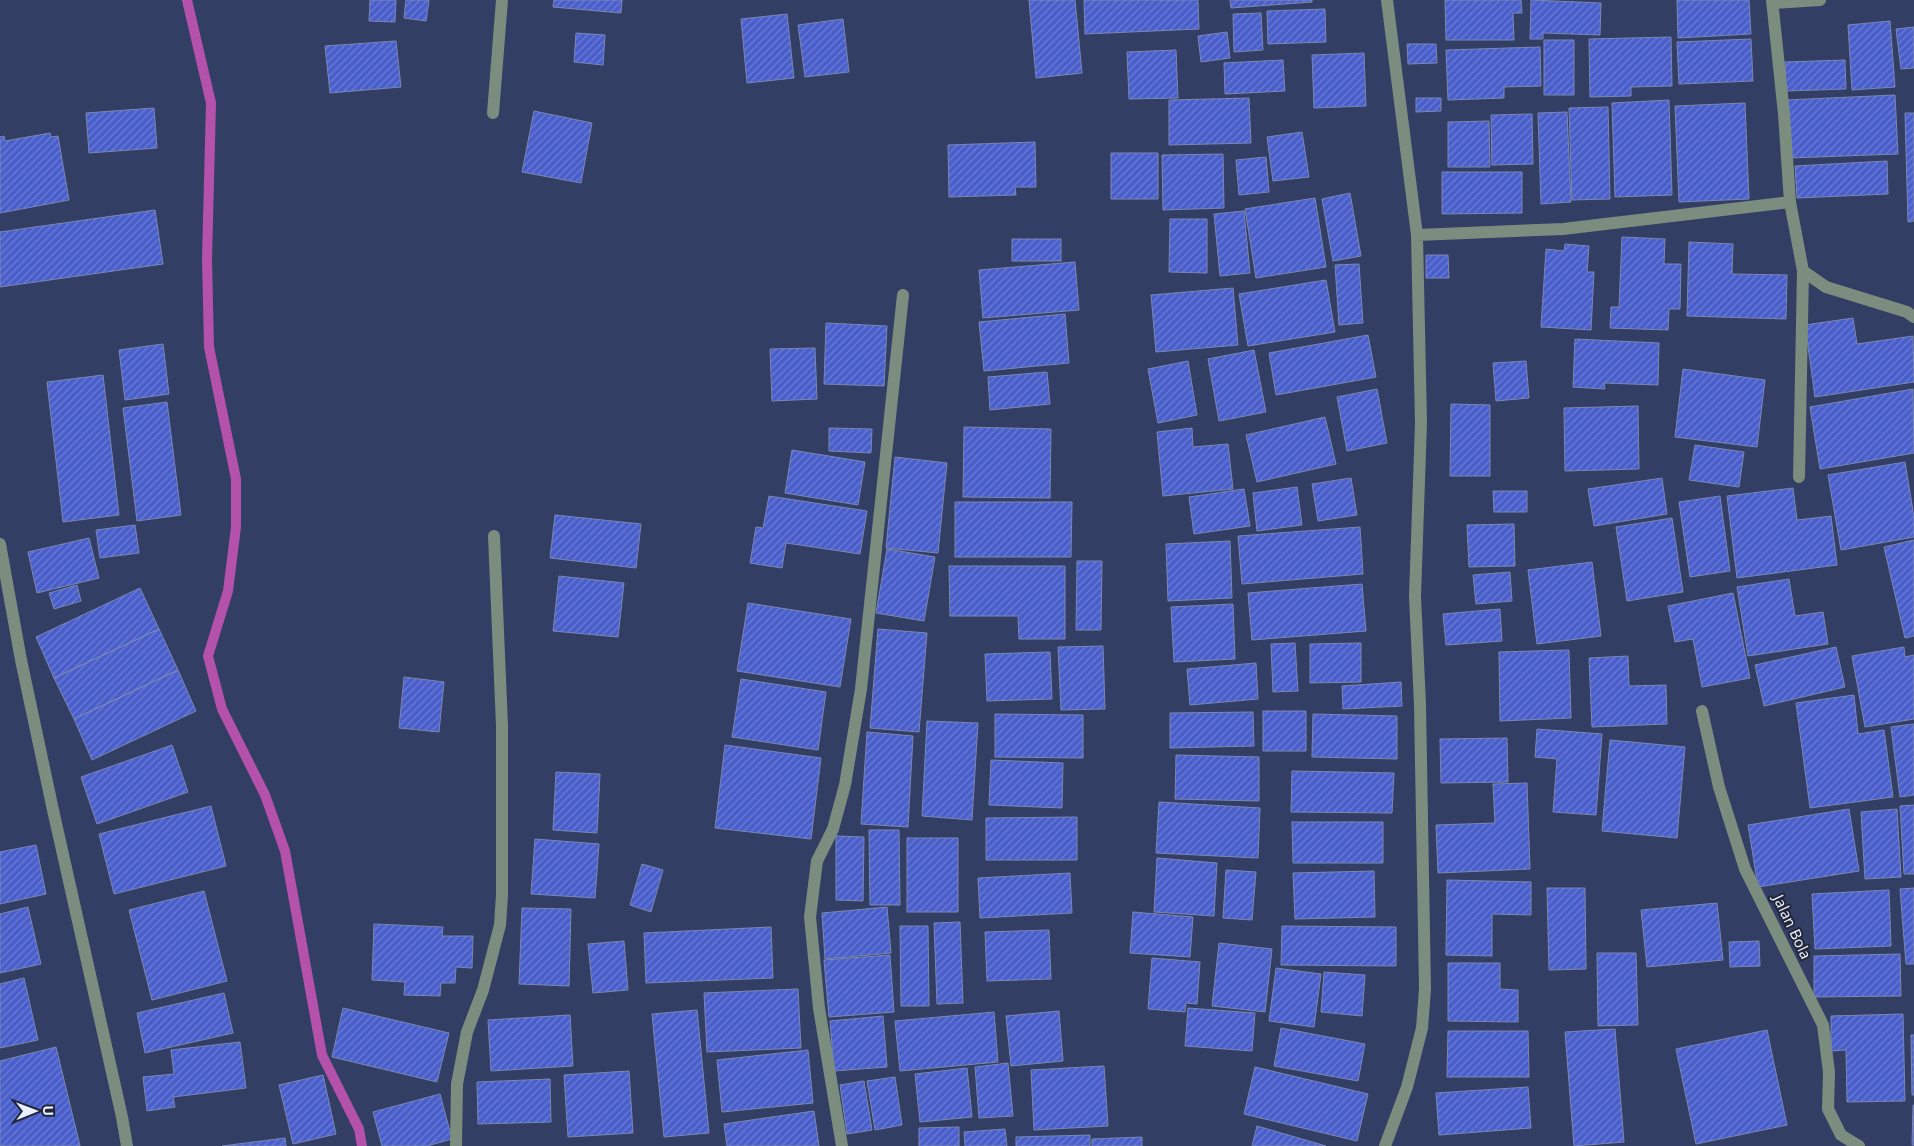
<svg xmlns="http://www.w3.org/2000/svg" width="1914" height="1146" font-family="'Noto Sans',sans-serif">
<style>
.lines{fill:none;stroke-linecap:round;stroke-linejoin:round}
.stream{stroke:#b451ab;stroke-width:10}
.building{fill:url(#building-hatch);stroke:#7a87b3}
.minor{stroke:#7b8d7e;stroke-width:12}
.labels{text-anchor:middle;stroke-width:4;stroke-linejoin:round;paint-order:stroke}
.street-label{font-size:15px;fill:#eaeffe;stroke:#212638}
</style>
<defs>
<pattern id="building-hatch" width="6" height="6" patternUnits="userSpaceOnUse" patternTransform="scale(1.25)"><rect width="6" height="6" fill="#495eca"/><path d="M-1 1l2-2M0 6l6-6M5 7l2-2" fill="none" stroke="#6c7dd5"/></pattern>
</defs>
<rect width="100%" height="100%" fill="#333e64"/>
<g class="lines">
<path class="stream" d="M187,0L211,103L207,259L209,347L236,479V527L228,591L208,656L222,709L265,795L285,851L322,1055L359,1129L362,1146"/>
</g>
<path class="building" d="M370,0H396L395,22L369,21Z
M406,0H429L426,21L404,18Z
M554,0H622L621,13L553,7Z
M1029,0H1075L1082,73L1036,78Z
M1084,0H1198L1199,29L1085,34Z
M1230,0H1312V2L1231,8Z
M1445,0H1521L1522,13H1513L1514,40H1446Z
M1531,0L1601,3L1600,35L1543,33V39H1530Z
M1677,0H1749L1751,34L1678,38Z
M1325,9L1326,42L1268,44L1267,11Z
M1261,13L1263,50L1234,52L1233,14Z
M787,14L794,78L747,83L741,19Z
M843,19L849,72L805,77L798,25Z
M1890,21L1895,87L1852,90L1848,25Z
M1914,27V68L1901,69L1896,29Z
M1227,32L1230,58L1201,62L1198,36Z
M576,33L605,35L603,65L574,62Z
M1671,37L1672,86L1631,87V96L1590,97L1589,39Z
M1751,39L1753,81L1679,84L1677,42Z
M1544,40H1574V95H1544Z
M396,41L401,87L330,93L325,46Z
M1407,44H1436L1437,63L1408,64Z
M1540,47L1541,86L1504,87V98L1448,100L1446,50Z
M1176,50L1178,98L1129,99L1127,52Z
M1364,53L1366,106L1314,108L1312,55Z
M1283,60L1285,91L1225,94L1224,63Z
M1845,60L1846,89L1786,91L1785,62Z
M1895,95L1898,154L1789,158L1786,100Z
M1249,98L1251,143L1169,145V100Z
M1416,98H1441V111L1416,112Z
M1669,100L1672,195L1615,197L1612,103Z
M1745,103L1749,199L1679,202L1675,106Z
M1608,107L1610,199L1572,200L1569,108Z
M154,108L157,148L89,153L86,113Z
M534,111L592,123L581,183L522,172Z
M1567,112L1571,202L1541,204L1538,113Z
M1905,113H1914V221L1908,222Z
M1532,114L1533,164L1492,165L1491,115Z
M1489,121L1490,167H1448V122Z
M1302,132L1309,177L1273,181L1267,137Z
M50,133L51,137L58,136L69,200L0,213V137L4,136L5,141Z
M1035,142L1036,187H1015L1016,195L949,197L948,145Z
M1111,153H1158V199H1111Z
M1223,154L1224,208L1163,210L1162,155Z
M1266,157L1269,192L1239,195L1236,160Z
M1887,161L1888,194L1797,198L1795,166Z
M1442,172H1522V213L1442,214Z
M1350,193L1361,256L1333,261L1322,199Z
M1315,198L1326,267L1256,278L1245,209Z
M155,210L163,264L0,287V232Z
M1244,211L1250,273L1220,276L1214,214Z
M1170,219H1207V273L1169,272Z
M1622,237L1665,239L1664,264H1681L1680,309H1669L1668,330L1610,328L1611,307H1619Z
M1012,239H1061V261H1012Z
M1689,242L1733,244L1732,274L1787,275L1786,319L1687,316Z
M1565,244L1589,246L1587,272H1594L1591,330L1541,327L1546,249L1564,251Z
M1426,255H1448L1449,278H1426Z
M1075,262L1079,310L983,318L979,270Z
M1359,264L1363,323L1339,325L1335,265Z
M1326,280L1335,332L1248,346L1239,294Z
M1233,288L1238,345L1156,352L1151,295Z
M1065,314L1069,363L984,371L979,322Z
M1853,318L1857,344L1913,336L1914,382L1815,397L1805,325Z
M826,323L887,326L884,386L824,384Z
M1368,335L1376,377L1276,395L1269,353Z
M1575,339L1659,343L1658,385L1604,383L1605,389L1573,387Z
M163,344L169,394L125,400L119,350Z
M815,348L817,399L772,401L770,349Z
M1254,350L1266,412L1219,421L1208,359Z
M1188,361L1197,415L1158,423L1148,369Z
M1526,361L1529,398L1496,401L1493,363Z
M1683,369L1765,380L1757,447L1675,437Z
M1047,372L1050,404L990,410L988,377Z
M103,375L119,515L63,522L47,382Z
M1377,389L1387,443L1347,451L1337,397Z
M1913,389L1914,453L1820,469L1810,407Z
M167,402L181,515L137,521L123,408Z
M1451,404L1490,405V476H1450Z
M1638,406L1639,469L1565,471L1564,408Z
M1325,417L1336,464L1257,482L1246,435Z
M964,427L1051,429L1050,498L963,497Z
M829,428L872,429L871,453L829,451Z
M1192,428L1193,447L1228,444L1233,489L1163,496L1157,432Z
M1695,445L1744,452L1739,487L1689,480Z
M792,450L865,462L858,505L785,493Z
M895,457L947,463L938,553L886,548Z
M1905,462L1914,517V537L1841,550L1828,475Z
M1351,478L1357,515L1318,521L1312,484Z
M1662,478L1667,514L1594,526L1588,489Z
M1297,487L1302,525L1257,531L1253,493Z
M1793,488L1797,520L1831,516L1837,565L1737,578L1727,496Z
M1244,489L1250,526L1194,534L1189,497Z
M1493,491H1527V512H1494Z
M769,496L867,511L860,554L786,543L782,568L750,563L756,527L763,528Z
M1720,496L1730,571L1690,577L1679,502Z
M955,502H1072L1071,557H955Z
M555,515L641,524L636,568L550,558Z
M1672,518L1683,592L1627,601L1616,527Z
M1514,524L1515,566L1469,567L1467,525Z
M135,525L139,553L100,558L96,530Z
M1360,527L1363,574L1242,584L1238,536Z
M89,538L99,578L37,593L28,552Z
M1914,540V636L1905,638L1884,547Z
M1230,541L1232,598L1168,601L1166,544Z
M887,549L935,557L924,621L876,613Z
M1077,561H1102L1101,630H1076Z
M1592,562L1601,636L1537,644L1528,570Z
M949,566H1065V639H1019L1018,616H950Z
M1510,572L1512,601L1476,604L1473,575Z
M559,576L624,583L618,637L553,631Z
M1789,579L1795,616L1823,612L1828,644L1748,656L1737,587Z
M1362,584L1366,631L1252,640L1248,593Z
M77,585L81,601L54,609L49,593Z
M140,588L159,629L54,678L36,637Z
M1733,593L1750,678L1702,687L1693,639L1675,642L1668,606Z
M748,603L851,619L840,687L737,671Z
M1233,604L1235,659L1174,662L1171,607Z
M1500,609L1502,641L1446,645L1443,614Z
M159,629L178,670L74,719L54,678Z
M878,629L927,633L919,732L870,728Z
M1295,643L1298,691L1273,692L1271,644Z
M1361,643V682L1310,683V644Z
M1103,646L1105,709L1061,710L1058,647Z
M1836,647L1845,687L1764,706L1755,665Z
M1904,647L1905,657L1914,655V719L1865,727L1852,656Z
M1569,650L1571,718L1500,721L1499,652Z
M1050,652L1052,699L987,701L985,654Z
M1628,656L1629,686L1666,685L1667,724L1592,727L1589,658Z
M1256,663L1258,699L1190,705L1187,669Z
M178,670L196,711L92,760L74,719Z
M404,677L444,682L439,732L399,728Z
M741,679L826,692L818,750L732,737Z
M1401,682L1402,706L1343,709L1342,686Z
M1854,695L1858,734L1884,730L1893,797L1810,808L1796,703Z
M1263,711H1306V751H1263Z
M1253,712L1254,746L1170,748V713Z
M995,714L1083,715V758L995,757Z
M1313,714L1397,716V759L1312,757Z
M927,721L978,723L972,820L922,816Z
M1914,724V795L1900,797L1891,727Z
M1537,729L1602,734L1596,815L1553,812L1557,759L1535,757Z
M867,732L913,736L908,827L861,824Z
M1507,738L1508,782L1441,783L1440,739Z
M1610,740L1685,747L1677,838L1602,831Z
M172,745L188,792L97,824L81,777Z
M725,745L821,758L811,839L715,828Z
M1176,755L1259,757V801L1175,799Z
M991,760L1063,763L1062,808L989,805Z
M1292,771L1394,773L1392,813L1291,812Z
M556,772L600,774L597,833L553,830Z
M1527,783L1530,869L1438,873L1436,825L1495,823L1493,784Z
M1159,802L1260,808L1258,858L1156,853Z
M1914,805V874H1904L1900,806Z
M211,806L226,866L114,894L99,834Z
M1849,809L1859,871L1758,887L1748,825Z
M1897,809L1901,877L1865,879L1861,812Z
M1077,817V860H986V818Z
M1292,822H1383V863H1293Z
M869,830H899L900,905H870Z
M836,836L864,837L863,901L836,900Z
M907,838H958V912H907Z
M535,839L599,844L595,898L531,894Z
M36,845L46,894L0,904V852Z
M1157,858L1217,863L1214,916L1154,912Z
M642,864L663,870L651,912L630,905Z
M1226,870L1256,872L1252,920L1223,918Z
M1374,871L1375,917L1295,919L1293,873Z
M1070,873L1072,913L980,918L978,878Z
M1447,880L1531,882V915L1492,914V956L1446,955Z
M1547,888H1585L1586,969L1549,970Z
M1914,888V964H1906L1900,889Z
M1889,890L1891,946L1815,949L1812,894Z
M204,891L227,981L152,1000L129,910Z
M1717,903L1723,960L1647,967L1641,910Z
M28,907L41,964L0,973V914Z
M887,907L891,953L825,959L822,913Z
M522,908L571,909L569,986L519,984Z
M1133,912L1193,917L1190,957L1130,953Z
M960,922L963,1003L937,1004L934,923Z
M374,924L443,927L442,936H473L472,968L456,967L455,983H441L440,996L404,995L405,982L372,980Z
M900,926H928L929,1006H901Z
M1282,926L1396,927V966L1281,965Z
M771,927L773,978L646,983L644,933Z
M1049,930L1051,979L987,981L985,932Z
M624,941L628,990L593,993L588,944Z
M1759,941L1760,966L1730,967L1729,942Z
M1219,943L1272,949L1265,1012L1212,1006Z
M1597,953H1636L1638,1025L1598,1026Z
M1900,954L1901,996L1814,997V956Z
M890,955L894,1012L829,1017L824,960Z
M1152,958L1200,962L1197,1004L1186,1003L1185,1012L1148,1009Z
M1448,963H1500V989L1518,990V1022L1448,1021Z
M1276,968L1321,974L1314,1027L1269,1021Z
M1324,972L1365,975L1362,1016L1321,1012Z
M24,978L38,1040L0,1048V984Z
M798,989L801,1048L707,1052L704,993Z
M224,993L233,1033L145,1053L137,1013Z
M343,1008L449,1033L437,1082L332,1057Z
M1188,1008L1255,1013L1252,1051L1185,1046Z
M697,1010L709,1133L664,1137L652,1014Z
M1059,1011L1063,1061L1011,1066L1006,1016Z
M994,1012L998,1062L900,1071L895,1021Z
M1903,1014L1905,1101L1847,1102L1846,1050L1831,1051V1016Z
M570,1015L573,1066L491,1071L488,1020Z
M883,1016L887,1067L834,1071L830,1021Z
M1281,1028L1365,1044L1358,1081L1274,1066Z
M1615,1029L1624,1142L1574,1146L1565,1032Z
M1767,1030L1787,1125L1696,1144L1676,1049Z
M1448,1031H1528L1529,1077H1447Z
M1911,1035H1914V1095H1912Z
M240,1042L246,1088L173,1097L175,1107L147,1111L143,1077L174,1074L171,1050Z
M56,1047L80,1146H0V1061Z
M808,1050L813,1103L722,1112L717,1060Z
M1008,1063L1013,1116L979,1118L975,1067Z
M1104,1066L1108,1126L1034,1130L1031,1070Z
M1255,1067L1368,1094L1357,1141L1244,1114Z
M967,1068L972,1117L920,1122L915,1074Z
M629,1071L633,1133L568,1137L564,1075Z
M323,1075L336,1134L293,1144L279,1085Z
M895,1077L902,1125L875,1130L867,1081Z
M550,1079L551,1122L478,1124L477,1082Z
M864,1081L872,1130L847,1134L840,1085Z
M1528,1087L1531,1128L1439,1135L1436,1093Z
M440,1094L452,1139L427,1146H382L373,1112Z
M1913,1105H1914V1145H1912Z
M814,1111L819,1146H727L724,1124Z
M1257,1126L1326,1146H1252Z
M959,1127V1146H919V1128Z
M1005,1129L1007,1146H965L964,1132Z
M1090,1135V1146H1016V1137Z
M1142,1137V1146H1092V1139Z
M285,1138L286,1146H222Z"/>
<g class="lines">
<path class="minor" d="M1772,0L1784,114L1790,202L1803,271L1826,287L1907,312L1914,317
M1773,3L1820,0
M493,113L502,0
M1417,235L1563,229L1790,202
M1799,477L1803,271
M0,544L21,660L53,810L122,1117L127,1146
M1702,711L1719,787L1745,869L1823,1025L1829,1072L1828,1109L1841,1135L1859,1146
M456,1146L457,1084L467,1032L483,990L500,925L502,895V726L494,536
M842,1146L819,1008L810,917L817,861L833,829L845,785L861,689L903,295
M1385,1146L1407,1087L1422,1028L1425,989L1420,705L1415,596L1421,423L1417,235L1387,0"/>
</g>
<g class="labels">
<g class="street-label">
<text transform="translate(1792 927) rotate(65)" y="5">Jalan Bola</text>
</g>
</g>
<g transform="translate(35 1111) rotate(89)" stroke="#212638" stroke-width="4" paint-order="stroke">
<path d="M0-4L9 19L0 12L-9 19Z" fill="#eaeffe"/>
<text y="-8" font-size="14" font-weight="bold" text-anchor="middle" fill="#eaeffe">U</text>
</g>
</svg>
